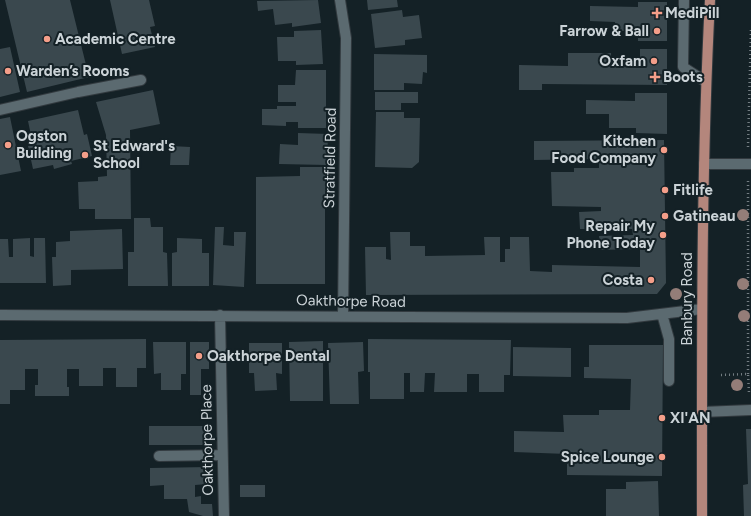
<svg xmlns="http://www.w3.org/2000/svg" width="751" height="516" font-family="Figtree,sans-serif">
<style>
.building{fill:#3a484e}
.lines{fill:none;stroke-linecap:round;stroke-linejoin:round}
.minor-casing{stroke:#323a3f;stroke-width:12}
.major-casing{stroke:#323a3f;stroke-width:12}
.path{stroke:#737d82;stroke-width:2.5;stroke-dasharray:1 3;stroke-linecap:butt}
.minor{stroke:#5b6a70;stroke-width:10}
.major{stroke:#b4867c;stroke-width:10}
.tree{fill:#947d78}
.poi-dot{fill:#f49e89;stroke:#142126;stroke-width:1.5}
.labels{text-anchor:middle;stroke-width:4;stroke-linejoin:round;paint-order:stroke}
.poi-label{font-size:15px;font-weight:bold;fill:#cbd3d7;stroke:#142126;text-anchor:start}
.street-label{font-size:15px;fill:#cbd3d7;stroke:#142126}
</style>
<rect width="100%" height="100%" fill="#142126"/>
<path class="building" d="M5,0H70L89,77L27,92Z
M110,0H149L155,26L150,27L155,47L122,54Z
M318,0L321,23L292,27V23L275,25L273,9L258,11L257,1Z
M367,0H397L398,7L368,10Z
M638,2H667V41H638V31H615V22L590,21V6L638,7Z
M402,10L403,17L419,15L422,38L405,40V45L375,48L371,14Z
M321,30L323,64L296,65V61H278L277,37H294V31Z
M10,47L20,92L0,97V49Z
M640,49H667V85L542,84V90H519V65L568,66V53H611V61H640Z
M374,54L427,55V73L423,72L422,84L404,83V90H374Z
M296,70H326V128H298V122H286V126L262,125V109H277V106H296V102H278V85H295Z
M153,90L160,124L130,130L131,219H95V209H79L78,182L98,181V177L107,176L106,135L96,102Z
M375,92H418V103H401V110H375Z
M635,93H667V134L636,133V128H609V114H586V100L635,101Z
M78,110L84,135L87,134L92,156L71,161L72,164L54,169L53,165L33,169L28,146L33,145L28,121Z
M376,112H404V118H420L419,162L412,168L375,167Z
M10,117L21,171L0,175V119Z
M298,133L328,134L327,165L279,164L280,144L298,145Z
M664,140L666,283L657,294L366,295L365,247H386V259L391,260L390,232H410V246H425V256L485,255L484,237H500V262H505V249H510V237H529L530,271L552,272V265L640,267V249L600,250L599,236L633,235L632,229H580L579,212L601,211V207L552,206L551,172H574V168H599V159L534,160V141Z
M171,146L190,147L189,165H170Z
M300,167H332L333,203H325V284H256V177L300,176Z
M134,218H150L151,227H163V252L167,253L168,286H128V252H134Z
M215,227H224L223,245L234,246V232H246L244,287L213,285Z
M122,229L123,269L71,270V285L53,286L52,257H56V242L70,241V231Z
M30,238V256L34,257V238H45L46,283H0V239H8L9,257H13V239Z
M177,238L202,239V253H209V286H172V253L177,252Z
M146,339V368H137V387H116V368H103V386H79V369H67V387H69V396H35V385H38V369H25V390H10V404H0V340Z
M368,339L511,340L510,375H504V392H479V374H467V392H434L435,373H425L424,392H410V373H404V399H370V372H368Z
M323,341V401H290L289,342Z
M153,342H186V374H181V390H161V373L154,374Z
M190,342H209V369H201V395H190Z
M363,342L364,371L358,372L359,404H330L328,343Z
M249,343H282V374L276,373L277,390L255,391L254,373H249Z
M589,345H663L662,476L567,475V454L514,452V431L564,432L563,415H599V410H630L631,379L584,378V367H589Z
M513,347L571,348V377L513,376Z
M149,426H208V445H149Z
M746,429H751V516H744L743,485L748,484Z
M208,467V484L195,485V497L201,496V504H212L213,516H203L189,512L187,499H164V485L150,486V468Z
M658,481L659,516H606V489H626V482Z
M240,485H265V497H240Z"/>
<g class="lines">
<defs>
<path id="minor" d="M340,0L346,38L343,316
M684,0L683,67L706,82
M0,110L78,92L141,80
M704,164H751
M662,314L669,339V381
M0,315L627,318L702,309
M220,315L224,516
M702,412L751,410
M159,456L222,455"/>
<path id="major" d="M702,516C702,344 701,172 710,0"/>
</defs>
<use href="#minor" class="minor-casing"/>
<use href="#major" class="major-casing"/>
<path class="path" d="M748,147L751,28
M748,181V374
M721,375L748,374L749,393"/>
<use href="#minor" class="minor"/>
<use href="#major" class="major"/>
</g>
<g class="tree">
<circle cx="743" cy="215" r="6"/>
<circle cx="743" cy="284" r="6"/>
<circle cx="676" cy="294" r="6"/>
<circle cx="744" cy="316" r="6"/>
<circle cx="737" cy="385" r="6"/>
</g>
<g class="poi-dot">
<path d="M655 7h4v4h4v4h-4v4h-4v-4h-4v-4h4z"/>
<circle cx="657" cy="31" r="4"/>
<circle cx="47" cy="39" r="4"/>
<circle cx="654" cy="61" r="4"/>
<circle cx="8" cy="71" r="4"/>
<path d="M653 71h4v4h4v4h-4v4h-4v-4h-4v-4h4z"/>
<circle cx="8" cy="145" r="4"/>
<circle cx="664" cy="150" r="4"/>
<circle cx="85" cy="155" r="4"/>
<circle cx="665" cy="190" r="4"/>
<circle cx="665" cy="216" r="4"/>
<circle cx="663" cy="235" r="4"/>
<circle cx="651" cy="280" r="4"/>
<circle cx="199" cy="356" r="4"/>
<circle cx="662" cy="418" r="4"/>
<circle cx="662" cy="457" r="4"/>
</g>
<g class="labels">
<g class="poi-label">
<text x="665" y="18">MediPill</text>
<text x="649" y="36" text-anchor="end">Farrow &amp; Ball</text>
<text x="55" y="44">Academic Centre</text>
<text x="646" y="66" text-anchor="end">Oxfam</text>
<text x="16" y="76">Warden’s Rooms</text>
<text x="663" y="82">Boots</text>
<text x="16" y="141">Ogston<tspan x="16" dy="17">Building</tspan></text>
<text x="656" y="146" text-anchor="end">Kitchen<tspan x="656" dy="17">Food Company</tspan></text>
<text x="93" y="151">St Edward's<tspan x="93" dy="17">School</tspan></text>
<text x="673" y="195">Fitlife</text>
<text x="673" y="221">Gatineau</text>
<text x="655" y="231" text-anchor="end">Repair My<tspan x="655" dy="17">Phone Today</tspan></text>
<text x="643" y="285" text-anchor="end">Costa</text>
<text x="207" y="361">Oakthorpe Dental</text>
<text x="670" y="423">XI'AN</text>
<text x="654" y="462" text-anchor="end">Spice Lounge</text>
</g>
<g class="street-label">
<text transform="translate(330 158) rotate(-89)" y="5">Stratfield Road</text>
<text transform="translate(687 299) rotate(-90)" y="5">Banbury Road</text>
<text transform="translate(351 301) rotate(1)" y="5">Oakthorpe Road</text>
<text transform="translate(207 440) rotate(-91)" y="5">Oakthorpe Place</text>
</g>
</g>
</svg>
